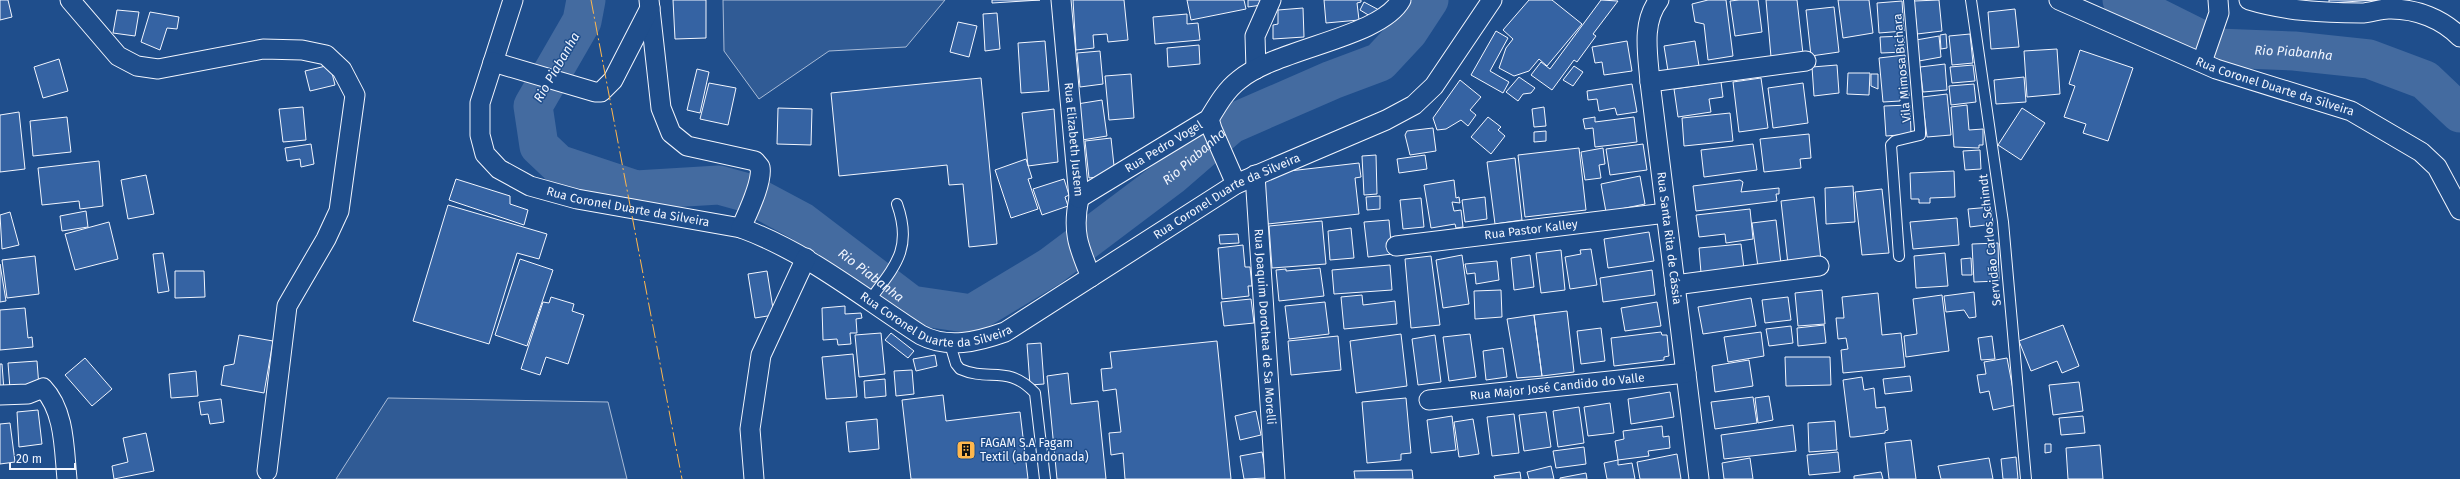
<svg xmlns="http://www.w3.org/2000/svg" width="2460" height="479" font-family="'Fira Sans',sans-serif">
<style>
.built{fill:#305b95;stroke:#a8bbd7}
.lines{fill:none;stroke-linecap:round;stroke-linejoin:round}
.river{stroke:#446ba0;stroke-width:39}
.building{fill:#3563a3;stroke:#f2f6ff}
.service-casing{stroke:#f2f6ff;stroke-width:12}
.minor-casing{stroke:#f2f6ff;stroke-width:21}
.service{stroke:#1f4e8c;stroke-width:10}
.minor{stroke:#1f4e8c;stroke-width:19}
.power{stroke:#ffb74d;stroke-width:1;stroke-dasharray:14 3 2 3;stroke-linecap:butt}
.labels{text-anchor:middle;stroke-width:3;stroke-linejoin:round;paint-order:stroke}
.street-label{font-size:12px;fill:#f2f6ff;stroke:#1f4e8c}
.poi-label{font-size:12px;fill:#f2f6ff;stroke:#1f4e8c;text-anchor:start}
.water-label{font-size:13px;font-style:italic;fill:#f2f6ff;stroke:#1f4e8c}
</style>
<rect width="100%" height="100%" fill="#1f4e8c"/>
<path class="built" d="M723,0H945L906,47L829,51L759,99L724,51Z
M388,398L608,402L627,479H336Z"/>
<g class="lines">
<g class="river">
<path id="s1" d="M586,0L582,21L533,106L539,146L558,164L636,190L719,185L748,193L802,222L911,305L972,314L1050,267L1171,176L1231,124L1332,80L1380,62L1408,32L1429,0"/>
<path id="s2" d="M2122,0L2218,48L2294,51L2369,59L2425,80L2460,113"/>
</g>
</g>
<path class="building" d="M0,0H8L12,17L0,20Z
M673,0H706V38L675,39Z
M992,0H1040L992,3Z
M1073,0H1124L1128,40L1108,42L1107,34L1093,35L1094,48L1076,50Z
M1187,0H1244L1246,9L1191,20Z
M1248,0H1267L1268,4L1248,7Z
M1324,0H1361V2L1357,3L1359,20L1326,23Z
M1529,0H1552L1582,24L1547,66L1539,59L1529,71L1514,76L1499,68L1506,48L1513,39L1503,30Z
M1601,0L1618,1L1593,34L1596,36L1577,62L1574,60L1552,90L1531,75L1541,62L1550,69Z
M1708,0H1726L1733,56L1708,60L1704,24L1695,22L1692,4Z
M1739,0H1758L1762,32L1735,36L1730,1Z
M1766,0H1797L1803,54L1771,57Z
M1838,0H1869L1873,33L1843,38Z
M1939,0L1942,31L1917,34L1914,1Z
M2329,0H2376L2329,3Z
M1902,1L1904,31L1879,33L1877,3Z
M1364,2L1379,10L1375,19L1360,10Z
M1834,7L1839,52L1811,56L1806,10Z
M1303,8L1304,37L1273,39V25L1278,24V10Z
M2015,9L2019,47L1991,49L1988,12Z
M117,10L139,12L135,36L113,33Z
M150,12L179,17L177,29L167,28L160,50L141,42Z
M997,13L1000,49L985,51L983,14Z
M1187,14V24L1198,23L1200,40L1155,44L1153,17Z
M958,22L977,26L969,57L950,52Z
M1496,31L1508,38L1490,71L1509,82L1503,93L1471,75Z
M1946,34L1947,48L1941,49L1940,35Z
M1970,34L1973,63L1952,65L1949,36Z
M1904,36L1905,52L1881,53L1880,37Z
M1939,36L1941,57L1919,61L1916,40Z
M1045,41L1049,91L1021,93L1018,43Z
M1627,41L1632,71L1604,75L1602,62L1595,63L1592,47Z
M1695,41L1699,66L1668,71L1664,46Z
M1199,45L1200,64L1168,67L1167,48Z
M2057,49L2060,94L2027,97L2024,51Z
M2080,50L2133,68L2108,141L2083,133L2086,124L2064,117L2075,86L2069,84Z
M1100,51L1103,84L1080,87L1077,53Z
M1905,55L1909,96L1900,97V101L1883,102L1879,58Z
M59,59L68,91L43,98L34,67Z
M1945,64L1947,90L1923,92L1920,67Z
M330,65L335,85L310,91L305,71Z
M1837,65L1839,93L1814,96L1812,67Z
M1973,65L1975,81L1952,83L1950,67Z
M1574,66L1583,72L1573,86L1563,80Z
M697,69L709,72L700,113L687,110Z
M1848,73H1870L1869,95L1847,94Z
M1131,74L1134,118L1109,120L1105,76Z
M1871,74H1878V89L1871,86Z
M1519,77L1535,88L1531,93L1523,94L1518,101L1506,92Z
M2024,77L2026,102L1996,104L1994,80Z
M981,78L997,244L969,247L963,184L949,185L947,165L839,176L831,93Z
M1761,78L1768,128L1739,132L1733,82Z
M1460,80L1481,97L1470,110L1476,115L1468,126L1461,120L1446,129L1437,130L1433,118Z
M1721,82L1723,97L1709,99L1711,112L1678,117L1674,89Z
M709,83L736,88L728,125L700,119Z
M1803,83L1808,123L1773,128L1768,88Z
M1632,84L1637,112L1617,115L1615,108L1599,111L1597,99L1588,100L1587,91Z
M1974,84L1976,102L1951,105L1949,86Z
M1947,94L1951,135L1927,137L1922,97Z
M1102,100L1107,136L1082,140L1077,104Z
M1910,105L1911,134L1886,136L1884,106Z
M1967,105L1969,130L1983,129V145H1979V148L1954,147L1951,107Z
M303,107L306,140L283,142L279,109Z
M1544,107L1546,126L1534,127L1532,109Z
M778,108L812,109L811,145L777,144Z
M2022,108L2045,123L2021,160L1998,145Z
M1054,109L1058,162L1028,166L1022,113Z
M19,112L25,169L0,172V115Z
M1730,113L1733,141L1684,146L1682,118Z
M67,117L71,152L33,156L30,121Z
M1488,117L1501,127L1498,130L1505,136L1491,154L1471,137Z
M1595,117V122L1634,117L1637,142L1595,147L1593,128L1585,129L1583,119Z
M1433,128L1436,151L1410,155L1405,135L1407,131Z
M1546,131V141L1534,142V132Z
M1809,134L1811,158L1800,159L1801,168L1764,172L1760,139Z
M1111,138L1115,175L1089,178L1085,141Z
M311,144L314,164L301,167L300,159L287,161L285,148Z
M1643,144L1647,170L1610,175L1606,149Z
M1753,144L1757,170L1704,177L1701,150Z
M1579,148L1586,210L1525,217L1518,155Z
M1603,148L1605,164L1599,165L1601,178L1585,180L1581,152Z
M1980,150L1981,169L1965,170L1963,151Z
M1376,155L1377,194L1364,195L1362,156Z
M1425,155L1427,169L1399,173L1397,159Z
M1515,158L1522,220L1495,224L1487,162Z
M1026,159L1032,178L1028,179L1038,209L1011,218L995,170Z
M99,161L103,206L80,209L79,201L42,205L38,168Z
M1359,163L1361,177L1355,178L1359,214L1268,224L1263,174Z
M1954,171L1955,197L1930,198V203H1919V199H1911L1910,173Z
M146,175L154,214L128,219L121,180Z
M1640,176L1645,204L1606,212L1601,184Z
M456,179L510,196V204L528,210L524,225L449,200Z
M1064,179L1069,195L1065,197L1068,206L1042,215L1033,189Z
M1454,180L1456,198L1459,197L1460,203L1452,202L1454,211L1461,210L1463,227L1456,228L1455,224L1431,228L1424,185Z
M1740,180L1743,182L1741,192L1779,188V194H1776L1777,201L1696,211L1693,186Z
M1853,186L1855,222L1826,224L1825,188Z
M1882,189L1889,253L1862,255L1855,192Z
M1380,196V209L1367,210L1366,197Z
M1485,197L1487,219L1465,222L1462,200Z
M1814,197L1821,260L1788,264L1781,201Z
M1421,198L1424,227L1403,229L1400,200Z
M448,205L547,234L539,259L517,253L489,344L413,321Z
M1991,207L1993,224L1970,227L1968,209Z
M1750,209L1753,239L1726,243L1725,234L1699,237L1696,215Z
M86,211L88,227L62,231L60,216Z
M10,212L19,245L2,249L0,215Z
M1957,218L1959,245L1913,249L1910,222Z
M1389,220L1392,254L1368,257L1364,222Z
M1776,220L1781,264L1758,267L1752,223Z
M1322,221L1326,264L1272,268L1269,226Z
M109,222L118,259L75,270L65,234Z
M1351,228L1354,258L1330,260L1328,231Z
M1649,232L1654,261L1608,268L1604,239Z
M1238,234L1239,243L1220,244L1219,235Z
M1998,243L1999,281L1974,282L1972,244Z
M1741,244L1744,269L1701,273L1699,248Z
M1243,245L1245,267H1250L1252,286H1248L1249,296L1222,299L1218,248Z
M1591,249L1597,285L1570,289L1565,257L1581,254L1580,250Z
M1561,250L1565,290L1541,293L1536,253Z
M163,253L169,291L158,293L153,254Z
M1945,253L1948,286L1916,288L1914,256Z
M1462,255L1469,304L1443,308L1436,260Z
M1530,255L1534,287L1514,290L1511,258Z
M35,256L39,294L7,298L2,260Z
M1431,256L1440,325L1411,328L1405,259Z
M1971,258L1972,275H1962L1961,259Z
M520,259L553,270L527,346L495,335Z
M1497,261L1499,280L1476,284L1475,273L1467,274L1465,264Z
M0,264L6,301L0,302Z
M1390,265L1392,290L1334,294L1332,270Z
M1320,268L1324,296L1279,301L1276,270L1286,269V271Z
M1652,270L1655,295L1603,302L1600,278Z
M175,271H204L205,297L175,298Z
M767,271L774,315L755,318L748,274Z
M1501,290L1502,317L1475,319L1474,291Z
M1822,290L1825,324L1798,326L1795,293Z
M1974,292L1976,317L1969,318L1964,310L1946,312L1944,296Z
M1878,293L1882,335L1901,333L1905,367L1843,373L1841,350L1848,349L1846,338L1838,339L1836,318H1844L1842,297Z
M1362,295L1363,305L1395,301L1397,324L1344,329L1341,297Z
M1942,295L1949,351L1906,357L1904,336L1917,334L1913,299Z
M551,297L574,304L572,311L584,315L568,364L546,357L540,375L521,369L543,302L549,303Z
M1788,297L1791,320L1765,323L1762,300Z
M1751,298L1756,326L1703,334L1698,307Z
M1251,299L1254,323L1224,326L1221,302Z
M1325,302L1329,334L1289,339L1285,306Z
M1657,302L1661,326L1625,331L1621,308Z
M845,306V314L861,313L862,318L856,319L857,333H850L851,344L838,345L837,339L823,340L822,308Z
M25,308L28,338L32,337L33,347L0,350V310Z
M1567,311L1574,372L1542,376L1534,315Z
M1534,315L1542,376L1517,378L1507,319Z
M1824,325L1826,343L1798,346L1797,328Z
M2063,325L2079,366L2062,373L2057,361L2031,371L2019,341Z
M1791,326L1793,343L1769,346L1766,329Z
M1601,328L1605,361L1581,364L1577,331Z
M1661,332L1662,335H1667L1669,356L1664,357V360L1614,366L1611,338Z
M1761,332L1764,356L1728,362L1724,337Z
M881,333L885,374L859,377L855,335Z
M891,333L914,351L908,358L885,340Z
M1401,334L1407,386L1356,393L1350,341Z
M1470,334L1476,377L1449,381L1443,337Z
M239,335L273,341L264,393L221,385L224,366L234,364Z
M1435,335L1441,382L1418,385L1412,339Z
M1338,336L1341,370L1291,375L1288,341Z
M1992,336L1995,359L1981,360L1978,338Z
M1217,341L1231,479H1125L1123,453L1111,455L1109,433L1121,432L1116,389L1103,391L1101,369L1112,368L1110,352Z
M1041,343L1044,384L1030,385L1027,344Z
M1503,348L1507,377L1486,380L1483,351Z
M853,354L857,397L826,399L822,357Z
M935,355L937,366L916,371L913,359Z
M1785,357H1830L1831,385L1786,386Z
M85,358L112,389L92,406L65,375Z
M2007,358L2016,405L1993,410L1989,391L1980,393L1977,375L1986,374L1984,362Z
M1749,360L1753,386L1715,392L1712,366Z
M37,361L39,387L10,389L8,363Z
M0,364H2L4,391H0Z
M912,370L914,394L896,396L894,371Z
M196,371L198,396L171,398L169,374Z
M1068,373L1071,404L1098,401L1106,479H1057L1047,376Z
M1910,376L1912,391L1885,394L1883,379Z
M1862,377L1864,390L1874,388L1876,408L1885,407L1888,430L1885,431V433L1854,437H1850L1843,380Z
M885,379L886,396L865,398L864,381Z
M2079,382L2083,411L2053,415L2049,385Z
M1670,392L1674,417L1631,424L1628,399Z
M943,395L946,421L1020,412L1028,479H911L902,400Z
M1769,396L1773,420L1758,423L1755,398Z
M1753,397L1757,423L1715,429L1711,402Z
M1406,398L1411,453L1401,454V460L1367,463L1362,402Z
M221,399L224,422L210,424L208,414L201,415L199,402Z
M1610,403L1614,433L1588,436L1584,407Z
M1579,407L1584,443L1558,447L1553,411Z
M38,410L42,444L19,447L17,412Z
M1256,411L1261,435L1240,440L1235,416Z
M1546,412L1551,447L1524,451L1519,415Z
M1514,414L1519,453L1492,456L1487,417Z
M1452,416L1456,450L1431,453L1427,420Z
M2083,416L2085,433L2061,435L2059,418Z
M877,419L879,449L849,452L846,422Z
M1473,419L1479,454L1459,457L1454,422Z
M1835,421L1837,450L1809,452L1808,423Z
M10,423L15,462L0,464V424Z
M1793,425L1796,451L1724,459L1721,435Z
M1662,426L1663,437L1669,436L1670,448L1648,451L1649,456L1618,460L1615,441L1624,439L1623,431Z
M146,433L154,471L114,479L112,466L128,462L123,438Z
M1911,440L1916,479H1889L1885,443Z
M2045,444H2051V452L2045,453Z
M2100,445L2103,479H2068L2066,448Z
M1584,447L1586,464L1556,468L1553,451Z
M1262,452L1267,478L1244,479L1240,456Z
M1838,452L1840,472L1809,475L1807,455Z
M1677,454L1681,479H1640L1637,462Z
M2016,457L2018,479H2003L2001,459Z
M1750,458L1753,479H1724L1722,463Z
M1989,458L1993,479H1941L1938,466Z
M1618,460V465L1632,463L1635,479H1607L1604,463Z
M1551,466L1554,479H1529L1527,472Z
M1412,470L1413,479H1355L1354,471Z
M1520,472L1521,479H1495L1494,476Z
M1881,472L1883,479H1854V476Z
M1586,473L1587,479H1560V478Z"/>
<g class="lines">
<defs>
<path id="service" d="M1971,0L2003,222L2026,479
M1899,256L1891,145L1895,141L1920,135V129L1909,0
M869,301C895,266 913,249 897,204
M950,344L956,364L960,369C989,382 1008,364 1035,393L1045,479"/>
<g id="minor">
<path d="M70,0L118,56L137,66L158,69L263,49L302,50L326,55L342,70L355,95L339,211L326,239L287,306L267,471"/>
<path id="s3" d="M513,0L480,103V135L485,154L499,169L530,186L577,199L741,228C807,252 862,297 921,335C948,349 977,342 1005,332L1236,184L1386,120L1414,105L1434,86L1492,0"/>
<path d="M649,0L661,108L671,133L687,146L755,161L760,167C763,182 747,214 741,228"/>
<path id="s4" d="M1061,0L1079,198C1072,231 1078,246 1091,277"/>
<path id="s5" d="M1659,0C1641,23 1648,55 1650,82L1699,479"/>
<path id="s6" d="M2059,0L2216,69L2351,111L2421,152L2437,167L2460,210"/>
<path d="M2249,0C2285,11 2323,13 2361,13C2371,13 2381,8 2391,9C2417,9 2442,19 2460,37"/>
<path d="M493,62L595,92H601L613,80L650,8"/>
<path d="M2202,62L2219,13L2218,0"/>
<path d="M1256,69L1255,36L1271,0"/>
<path d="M1650,82L1806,61"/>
<path d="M1209,119L1212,129L1236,184"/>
<path id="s7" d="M1255,175L1275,479"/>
<path id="s8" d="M1079,198L1209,119C1218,104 1226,90 1239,80C1277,48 1380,38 1401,0"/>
<path id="s9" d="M1396,246L1666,213"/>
<path d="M1675,285L1819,266"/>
<path d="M0,395L28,394L43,388C65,411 64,449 67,479"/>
<path id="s10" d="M1429,400L1686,373"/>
<path d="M754,479L750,429L761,355L806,258"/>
</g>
</defs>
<use href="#service" class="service-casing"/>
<use href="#minor" class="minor-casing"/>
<use href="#service" class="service"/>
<use href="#minor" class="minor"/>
<path class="power" d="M591,0L682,479"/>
</g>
<defs>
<symbol id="building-square" viewBox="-11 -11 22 22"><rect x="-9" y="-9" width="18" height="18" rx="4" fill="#ffb74d" stroke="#1f4e8c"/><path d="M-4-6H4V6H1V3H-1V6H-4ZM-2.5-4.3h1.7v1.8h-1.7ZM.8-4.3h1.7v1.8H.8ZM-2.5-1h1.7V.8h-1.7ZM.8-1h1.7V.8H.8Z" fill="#111"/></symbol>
</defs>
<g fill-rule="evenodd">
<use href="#building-square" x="955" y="439" width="22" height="22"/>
</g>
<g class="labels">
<g class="street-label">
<text transform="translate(1902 68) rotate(-95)" y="4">Vila Mimosa Bichara</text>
<text dy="4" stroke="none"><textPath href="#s6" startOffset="233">Rua Coronel Duarte da Silveira</textPath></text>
<text dy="4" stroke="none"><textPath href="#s4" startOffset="140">Rua Elizabeth Justem</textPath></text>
<text dy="4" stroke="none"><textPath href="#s8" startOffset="99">Rua Pedro Vogel</textPath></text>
<text dy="4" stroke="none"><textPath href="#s3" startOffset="988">Rua Coronel Duarte da Silveira</textPath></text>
<text dy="4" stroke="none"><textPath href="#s3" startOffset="316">Rua Coronel Duarte da Silveira</textPath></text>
<text dy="4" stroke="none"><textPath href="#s9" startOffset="136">Rua Pastor Kalley</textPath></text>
<text dy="4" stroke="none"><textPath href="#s5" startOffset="242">Rua Santa Rita de Cássia</textPath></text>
<text transform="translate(1990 240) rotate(-96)" y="4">Servidão Carlos Schimdt</text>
<text dy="4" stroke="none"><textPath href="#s3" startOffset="652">Rua Coronel Duarte da Silveira</textPath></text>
<text dy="4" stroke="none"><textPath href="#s7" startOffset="152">Rua Joaquim Dorothea de Sa Morelli</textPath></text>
<text dy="4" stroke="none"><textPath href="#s10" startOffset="129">Rua Major José Candido do Valle</textPath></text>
</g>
<g class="poi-label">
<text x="980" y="447">FAGAM S.A Fagam<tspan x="980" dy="14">Textil (abandonada)</tspan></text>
</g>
<g class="water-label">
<text dy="5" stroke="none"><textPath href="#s2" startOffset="183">Rio Piabanha</textPath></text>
<text transform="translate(556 67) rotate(-60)" y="5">Rio Piabanha</text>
<text dy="5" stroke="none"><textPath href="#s1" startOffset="914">Rio Piabanha</textPath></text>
<text dy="5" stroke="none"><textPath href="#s1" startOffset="530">Rio Piabanha</textPath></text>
</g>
</g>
<path d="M10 463v6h65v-6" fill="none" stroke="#f2f6ff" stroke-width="2"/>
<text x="16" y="463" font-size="12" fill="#f2f6ff" stroke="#1f4e8c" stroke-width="3" paint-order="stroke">20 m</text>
</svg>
